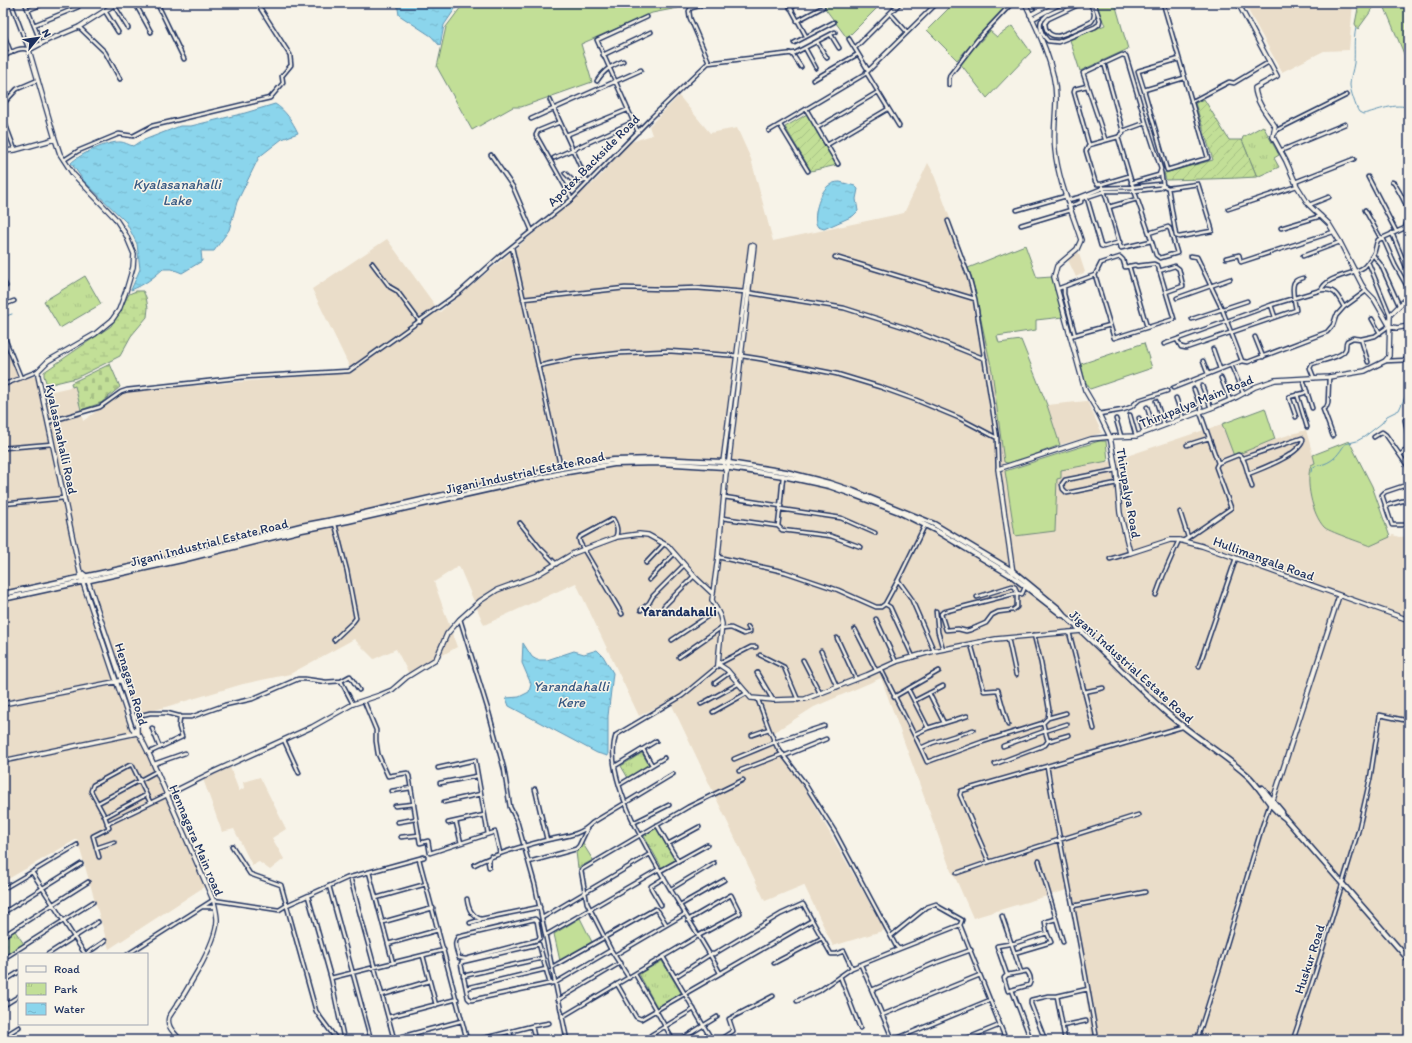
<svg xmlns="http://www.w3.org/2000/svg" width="1412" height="1043" font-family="Itim,sans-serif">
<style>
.built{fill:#eaddc9}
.grass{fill:#c2df97;stroke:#6e877a}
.wetland{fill:url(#wetland-marsh);stroke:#6e877a}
.cemetery{fill:url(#cemetery-stones);stroke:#6e877a}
.park{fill:url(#park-tufts);stroke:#6e877a}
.garden{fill:url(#garden-furrows);stroke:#6e877a}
.water{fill:url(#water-ripples);stroke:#5e93b3}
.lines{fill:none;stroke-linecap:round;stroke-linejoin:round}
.stream{stroke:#5e93b3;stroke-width:1}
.minor-casing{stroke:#1b2f5e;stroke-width:5.5}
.tertiary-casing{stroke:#1b2f5e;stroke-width:6}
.secondary-casing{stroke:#1b2f5e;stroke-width:7}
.minor{stroke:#f7f3e8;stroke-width:2.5}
.tertiary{stroke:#f7f3e8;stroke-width:3.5}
.secondary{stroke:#f7f3e8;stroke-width:4}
.labels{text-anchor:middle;stroke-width:3;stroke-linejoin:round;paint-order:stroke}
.street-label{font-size:13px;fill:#1b2f5e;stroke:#f7f3e8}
.water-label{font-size:14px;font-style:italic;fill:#375882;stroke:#f7f3e8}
.neighbourhood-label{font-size:14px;font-weight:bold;fill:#1b2f5e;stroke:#f7f3e8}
</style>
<defs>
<pattern id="wetland-marsh" width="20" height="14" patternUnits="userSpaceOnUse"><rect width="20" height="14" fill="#c2df97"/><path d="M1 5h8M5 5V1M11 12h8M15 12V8" fill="none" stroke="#a6c085"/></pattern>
<pattern id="cemetery-stones" width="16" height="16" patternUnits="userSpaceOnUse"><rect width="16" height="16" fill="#c2df97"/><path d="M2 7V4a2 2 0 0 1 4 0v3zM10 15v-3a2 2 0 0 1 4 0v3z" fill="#a6c085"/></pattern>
<pattern id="park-tufts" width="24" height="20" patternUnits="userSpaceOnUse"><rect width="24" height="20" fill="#c2df97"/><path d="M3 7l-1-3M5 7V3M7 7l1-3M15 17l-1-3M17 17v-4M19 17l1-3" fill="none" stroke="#a6c085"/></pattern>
<pattern id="garden-furrows" width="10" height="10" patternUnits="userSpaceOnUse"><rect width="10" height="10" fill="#c2df97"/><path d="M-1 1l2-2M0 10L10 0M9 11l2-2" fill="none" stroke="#a6c085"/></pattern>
<pattern id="water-ripples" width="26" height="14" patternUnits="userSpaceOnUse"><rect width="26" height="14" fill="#8bd5ec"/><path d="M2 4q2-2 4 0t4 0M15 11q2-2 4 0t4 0" fill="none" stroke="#77b7cd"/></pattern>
</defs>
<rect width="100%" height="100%" fill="#f7f3e8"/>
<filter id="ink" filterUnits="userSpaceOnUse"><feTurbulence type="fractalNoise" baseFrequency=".025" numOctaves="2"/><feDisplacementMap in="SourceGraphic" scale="8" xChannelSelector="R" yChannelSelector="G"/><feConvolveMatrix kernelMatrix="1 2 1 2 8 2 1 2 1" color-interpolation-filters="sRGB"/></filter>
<g filter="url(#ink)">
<path class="built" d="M1244,3H1353L1349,50L1324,51L1282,72Z
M679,96L710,133L737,128L751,159L773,241L904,213L928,163L933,172L972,278L992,371L1008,490L1061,469L1112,461L1222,424L1234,455L1275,439L1306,430L1315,463L1370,546L1393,535L1399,537L1409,536V1040H1092L1084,980L1067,890L973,918L955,877L951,871L881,678L814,707L773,733L885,930L833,946L804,885L765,901L670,701L639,716L576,583L484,625L459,566L434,582L457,647L409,674L396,649L374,659L354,639L290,674L243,684L135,716L210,883L109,949L77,839L3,882V336L24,378L38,376L44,393L75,386L83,421L123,392L352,372L312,289L387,239L440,312L593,183L602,174L628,143L652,135L649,126Z
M1078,251L1085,272L1076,277L1068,260Z
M1087,401L1102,433L1060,445L1047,405Z
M230,767L239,791L244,788L243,782L260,777L286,829L272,838L284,859L270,870L259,862L252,865L234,829L222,832L203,779Z"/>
<path class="grass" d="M464,3H676L678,8L652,13L581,44L592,82L521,107H513L472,130L437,67L446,27Z
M821,3H882L847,38Z
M954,3H1009L957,60L927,30Z
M1094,3H1115L1128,49L1080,71L1070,40L1105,25Z
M1383,3H1409V66Z
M1012,26L1031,52L987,98L960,63L990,31L997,37Z
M1025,245L1037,278L1052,277L1063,317L1036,320V330L997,336L999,343L1021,340L1047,405L1060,445L1010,464L1004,462L992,371L972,278L968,268Z
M1144,343L1152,368L1090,389L1085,381L1081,364Z
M1265,408L1275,439L1234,456L1222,424Z
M1099,441H1106L1108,461L1061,470V478L1057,479L1055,531L1015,536L1005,471Z
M1349,441L1372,486L1390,537L1370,546C1363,543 1327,531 1324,527C1312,514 1305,481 1311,465L1315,463L1313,455Z
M580,918L592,942L560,961L554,934Z"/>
<path class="wetland" d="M1359,3H1374V7L1358,29L1355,24Z
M136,291H143L146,297L148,308L147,317L131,336L120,356L76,378L47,385L44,376V372L111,326L129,294Z"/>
<path class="cemetery" d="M110,364L120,387L101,403L81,410L75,386L72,387L71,383Z"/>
<path class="park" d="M1263,126L1279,155L1274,158L1279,167L1257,177L1242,140L1243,137Z
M85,276L101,304L60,328L44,301Z
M642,753L649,765L628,778L621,766Z
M656,828L675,860L662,868L644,836Z
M583,844L593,860L578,868L576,852Z
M15,931L24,944L3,957V939Z
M662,961L681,993L657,1007L639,974Z"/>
<path class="garden" d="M1204,99L1229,140H1242L1257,177C1227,179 1197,179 1166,180L1164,173L1213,160L1195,103Z
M807,114L837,165L811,171L785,127Z"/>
<path class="water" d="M397,3H459L444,25L440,46L431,36L399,15Z
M275,104C285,110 293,122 298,133L282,139L259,157L237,202L229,230L214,251H201L202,261L182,273L172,269H163C153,278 144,285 131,290L140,269L137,244L126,222L84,181L71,163C80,154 108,141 121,142C124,142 129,145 133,146L139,142L180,126H191L245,113Z
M840,182L855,186L858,189L856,199L858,211L853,216L824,229L818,227C811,219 820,192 828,186C832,183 835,182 840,182Z
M523,643L532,657L537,660H547L574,651L584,654L597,650L603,656L613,673L608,716V756L597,753L509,706L506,698L519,697L529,692L531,684L522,663Z"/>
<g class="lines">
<path class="stream" d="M1356,28C1353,40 1355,51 1354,63C1353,70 1350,78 1350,85C1350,89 1356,108 1359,112L1363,114C1377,111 1396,102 1409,108
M3,317L12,314
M1311,472L1312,468C1316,465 1320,465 1324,464C1335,460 1339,453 1345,444L1357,441L1364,437L1382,423L1387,416L1399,410L1405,397L1409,393"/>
<defs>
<path id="minor" d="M25,3L41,43
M135,3L151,32
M157,3L184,59
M788,3L806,36
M1034,3L1038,10
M1073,3L1047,15L1041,21C1039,29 1043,36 1048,41L1058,42L1095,27L1099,24L1100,20L1094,3
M1082,3L1048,19L1045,23C1045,30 1049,36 1057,36C1063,36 1084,25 1091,22C1097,16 1093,10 1090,3
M1163,3L1208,158L1167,170L1144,90L1184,78
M114,5L128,28
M790,8L800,3
M28,10L45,3
M105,11L118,32
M890,13L907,32
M797,21L823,7
M34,25L78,7
M79,27L105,52L120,79
M3,33L11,53
M831,35L839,48
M849,39L868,70
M817,42L827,58
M794,43L834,22
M805,48L816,68
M855,48L899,4
M790,53L793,55L801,67
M603,55L651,32
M3,57C12,52 20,46 29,50L11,3
M708,63L795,53L835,32
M1104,63L1123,131
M866,72L899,126
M813,80L858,54
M597,81C604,70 611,66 623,61
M949,85V79L950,75L978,39L1012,3
M1087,86L1075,89L1074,92L1089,145L1086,151L1095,181L1097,184H1102L1129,176
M1144,90L1138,71L1179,59
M550,100L588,183
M1191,102L1229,82L1234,83L1269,62
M3,104L17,89L38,80
M806,109L838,164
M3,118L15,150
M531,119L641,70
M560,122L538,131L536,135L572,199
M780,125L808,171
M817,128L878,92
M769,131L865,74L937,3
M1275,131L1347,95
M638,132L597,40L647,17
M566,135L627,110
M1118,137L1133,187L1149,233
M1105,139L1083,73L1122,55L1126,56L1146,123L1161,169L1159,175L1131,183
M827,145L888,109
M1089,145L1118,137L1123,133V131L1145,123
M1280,151L1345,124
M491,155L513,187L532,231
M554,158L633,122
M64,160L78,151L119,134L133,136L152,126L270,98L283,83L282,76L291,65L290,55L257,3
M1161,172L1163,185
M565,173L572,180L577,183L586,179
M1368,177L1396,231
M1295,182L1354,159
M1392,182L1394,183C1403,198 1412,210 1405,228
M1102,184L1109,207
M1080,197L1103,188L1133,187L1160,184L1168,188L1198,184L1212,229V231L1179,237L1176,236L1168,188
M1087,198L1101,246L1104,247L1120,242
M1137,199L1109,207L1121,248L1151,241
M1068,200L1080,197
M1309,205L1329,197
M1070,206L1081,202V199L1105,191H1134L1160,188L1163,185
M1228,209L1297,186
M1017,210L1066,196
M1365,210L1380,237L1383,238L1395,265L1409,290
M948,221L969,277L975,299L997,438L998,469
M1021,225L1071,210
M1168,227L1170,229L1177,253L1160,258L1156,255L1149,233Z
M1281,228L1321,216
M1392,233L1409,274
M512,247L561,469
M1373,255L1381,265L1399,305
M1191,256L1197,257L1222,309L1242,361
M1303,256L1340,242
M835,257L975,299
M1120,257L1123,260L1125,267L1135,265L1137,266L1154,264L1158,266L1174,319L1114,338L1095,275L1101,263Z
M1226,258L1239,255L1241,262L1333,232
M372,263L390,287L397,291L420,322
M1369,264L1390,315
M1129,266L1147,327
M1159,271L1175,266L1179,269L1183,286L1166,292
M3,280L6,286L3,287
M1064,287V294L1075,335
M1057,289L1095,275
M1321,290C1328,275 1351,276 1364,267C1367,264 1371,258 1373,255C1376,251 1375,245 1378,240L1405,228H1407L1409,236
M1177,298L1230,279
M523,299L625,288L664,289L696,288L745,292L844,308L910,329L985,359
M3,305L14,301
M1271,305L1275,317
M1192,319L1247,301
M1372,319L1380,333
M3,334L21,378
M1070,336L1110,325
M1255,337L1263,357
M1177,340L1181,347L1186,348L1296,310C1295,302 1291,291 1294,283C1296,279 1300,279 1303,278
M1164,344L1271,305L1321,290C1336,288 1338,297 1344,307
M1213,349L1220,369
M1203,361L1208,374
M1385,361L1409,360
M1368,362L1361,339L1375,336L1389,326
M538,366L575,358L621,353L668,351L742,356L761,359L837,374L880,387L916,400L959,418L997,438
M1329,377L1328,403L1327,406L1323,409L1333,436
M1221,378L1230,400
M1314,378L1310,368L1312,364C1320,361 1342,357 1345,350C1347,348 1345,344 1347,341L1353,338L1361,339
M1303,379L1312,408
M3,385L38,371
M1202,386L1211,408
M1173,388L1231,365
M1194,389L1202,411
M1243,393L1231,365L1242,361L1248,362L1327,332L1333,325L1336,316L1344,307L1366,291
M1297,394L1307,427
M1176,398L1183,418
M1156,401L1164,425
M1147,407L1154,429
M1099,414L1123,410L1131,407L1139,400L1167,391
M1130,415L1136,436
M1296,417L1289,397L1304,393L1307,391
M1139,418L1144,433
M1116,419L1121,436
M1405,420L1409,441
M48,422L100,407L121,392L127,390L245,377L349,371L460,292L499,257L572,199L651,118L709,62L690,18L689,11L691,8L711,3
M1374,437L1382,432L1386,435L1409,468
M1187,445L1209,438
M3,448L52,444
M1400,455L1407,449L1409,445
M1218,463L1238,455C1245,457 1246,468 1248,474C1261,469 1302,454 1303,439L1302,438L1243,458
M1116,470L1065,480L1062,484L1063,489L1067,493L1117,483
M1248,474L1252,487
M1409,484L1385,492L1382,495L1392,525H1405L1409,523
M724,497L781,506
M3,504L64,498
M1385,506L1409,499
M780,509L841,518L875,533
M1180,512L1188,537
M722,518L778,526L782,530L831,536L861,547
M520,523L540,548L556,564
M778,526L780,509L783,476
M615,538C619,532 616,524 613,519L580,537L579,539L580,543L622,614
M1183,541L1231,508L1216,467L1218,463L1200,412
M718,557L785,572L838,590L876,607H881L885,604L898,580L925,525
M1110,559L1130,553
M646,563L664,544
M649,580L674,554
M898,580L911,598L934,651
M1156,595L1163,576L1179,540
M977,597L1012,586L1015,587L1017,593L943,612L941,614L946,630L958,629L966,631L970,630L986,623L992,615L998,612L1013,610L1017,607V593L1022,594L1025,587
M885,604L890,607L913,657
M664,606L694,576
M641,610L649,603L653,596L684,565
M936,611L938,632L943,649
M460,619L489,713L504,769L510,807L517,821L535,885L567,1040
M876,619L896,662
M722,629L731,628L744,634L750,632V630L748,627
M855,629L876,670
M1069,632L1094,729
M837,638L856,679
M1008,638L1016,675
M334,640L353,622L356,618L347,571L335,524
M672,640L717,610
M971,644L984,691L998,690L1008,725
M821,651L837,687
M760,655L784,667L798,700
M679,657L722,627
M803,660L820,693
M1199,666L1236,558
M881,669C896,700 913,730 927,762L982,742L1043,723L1048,718L1049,709L1041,663L1034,635
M757,673L773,700
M341,681L350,676L359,690
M715,683L729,673
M908,689L928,728
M1084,692L1103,688
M929,693L944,723
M894,697L939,671
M758,700L769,729L777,747L803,781L835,832L896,946L899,949L960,925
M364,701L376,730V741L378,754L388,776L407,773L409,776L420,843L428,841L430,853L495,832L500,853
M914,701L943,686
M701,704L738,684
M713,712L747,693
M134,717L150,713H167L182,717H191L225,705L252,699L298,679H305L326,682L341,681L353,704
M1048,718L1066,713
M152,728L160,748
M915,734L928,728L967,716
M752,735L769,729
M284,740L299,773
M1048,741L1069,735
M1003,746L1045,731L1043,723
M921,748L932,743L973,730
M643,749L652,765
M148,753L182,737L179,727L180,716
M784,756L826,739
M734,759L775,742L824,726
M154,764L185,753
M995,764L1045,745L1048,741L1045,731L1067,724
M615,766L656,741
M1047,766C1059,841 1075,914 1088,989
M438,768L475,760L488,834
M739,771L783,754
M440,783L477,776
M619,785L664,758
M535,789L547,840
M392,791L411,788
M444,802L481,794
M98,803L157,771
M395,806L414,804
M105,817L146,795
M398,822L416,819
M456,822L461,843
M448,823L484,815
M633,823L669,805
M107,824L167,795
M657,825L668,844
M401,837L419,835
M77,845L32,872L85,954
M232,846L250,874L281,885L316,1011L320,1017L337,1040
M96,848L114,842
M99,857L93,836L109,828L105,817L91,791L93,785L130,765H132L150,802
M419,859L467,1040
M678,861L668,844L699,827
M1039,861L1063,942
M529,862L576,849L579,846L587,829
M989,862L960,795L961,791L1182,727
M474,865C497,853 522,846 547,840C564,836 580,836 592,823L673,774
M489,867L488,861L491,856
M660,871L707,845
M369,872L393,963
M957,873L989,862L1138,815
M350,877L394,1039
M329,886L371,1040
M3,889L32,872
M671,889L714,863
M308,896L331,978L344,1040
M376,898L426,884
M467,899C468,908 471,916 481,919L540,907
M661,905L651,888V886L664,878
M680,905L724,880
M1073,906L1145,892
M203,907H215
M3,913L81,864
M1002,916L1021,972
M542,918L650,854
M535,919L537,921L540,938L537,940L466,959L459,958C457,951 453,943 458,937Z
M383,922L433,908
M470,923L480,920
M1047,933L1045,922L1056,919
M546,935L659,869
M3,936L88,882
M891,936L927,907L936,904L939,907L962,920L960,925L1006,1040
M822,938L831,954H836L844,951L852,968L899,949
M388,944L438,930
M48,954L98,922
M86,954L105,941
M128,954L213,900L279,910L287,905L347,878L424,857
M615,955L685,914
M423,956L436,1005
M663,957L712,1040
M3,959L93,902
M861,965L893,1040
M552,967L655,909L658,911L666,924
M720,973C694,920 596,792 616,735L682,696L717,667L718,664L751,647H756
M635,974L673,1040
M1007,975L1027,971C1030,975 1032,980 1029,985L1008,991L1004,978L1007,975L997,946L1015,943L1047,933L1051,942L1014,953
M463,976L543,958
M840,976L860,1028
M675,977L711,954H714L781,914L803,904L822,938L774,963
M331,978L444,950
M629,978L611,950L587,903L581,870L688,807L743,780
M3,982L19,972
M550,984L539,944L462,962L461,964L468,998L470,1000H472L552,983H555L611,950
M617,984L636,1017L641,1019L811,921
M466,988L546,969
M872,990L935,963L971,950
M1012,990L1031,1040
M382,995L429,981
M1057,996L1065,1040
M558,1000L620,963
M797,1001L819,991L852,968
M3,1006L19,996
M882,1015L980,975
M388,1017L457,999
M562,1017L698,936L740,913L731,895L688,920
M1062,1026L1086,1021
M510,1032L512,1040
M411,1035L412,1040
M651,1035L694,1009
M3,1037L19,1027
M389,1040L461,1021
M477,1040L532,1026
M535,1040L532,1026L549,1023
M680,1040L717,1017
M719,1040L733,1031L729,1019L773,996
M893,1040L990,1000
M963,1040L1000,1025
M1045,1040L1031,1004V1000L1048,996H1057L1088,989L1097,1040
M1197,1040L1220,967L1262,827L1270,804
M1293,1040L1315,974L1358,832L1370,779L1380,715L1409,721"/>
<path id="tertiary" d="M1025,3C1038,30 1056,68 1056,98C1056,115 1053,132 1055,150C1058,180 1072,212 1081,240L1077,249L1057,266L1054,277L1085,390L1099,414L1110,437L1116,470L1120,513L1130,553L1170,540H1179L1202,546L1409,620
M1238,3L1277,76L1255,88C1256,102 1267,115 1275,126L1273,137L1286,161L1297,186L1309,205L1329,224L1340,242L1362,285L1366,291L1374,299L1389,325
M1030,15L1052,3
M1032,19L1061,3
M55,139L60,154L73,174L115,218L126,235L134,254L133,267L126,291L119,310L112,320L95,334L48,361L38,371V376L81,577L132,728L140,736L150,756L214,902C215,907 217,914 217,920C217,944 183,997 169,1017C166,1027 175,1033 180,1040
M3,151L15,150L55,139L29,50L48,40L79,27L117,3
M751,245L754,246L728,468L726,473L723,462Z
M1389,326L1397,328L1409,326
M726,473L718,557L712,600L720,616L722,624L719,652L718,664L727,670L751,698L774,700L805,699L867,675L898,661L934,651L996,639L1082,631
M80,571L86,576L88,581L137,727V733
M1013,573L998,469L1091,439L1110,437L1136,436L1216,406L1237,397L1255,387L1275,380L1329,377L1365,371L1385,361L1389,356L1390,315L1409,296
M3,704L119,681
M3,761L137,733
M167,795L213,772L312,727L353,704L380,695L392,690L407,677L436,659L447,634L460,619L480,601L497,590L535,576L574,553L617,537L639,534L648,535L668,546L696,578L713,594
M1273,800L1339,596"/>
<path id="secondary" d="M3,594L182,556L301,526L343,518L561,468L613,460L658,459L723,462L786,472L829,483L853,491L934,524L1014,572L1059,609L1064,615
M3,599L182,560L302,530L348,521L562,473L614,464L659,463L724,467L783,476L829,486L852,494L899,512L935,530L1012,576L1062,615H1064C1100,647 1132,683 1168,714C1193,736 1222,753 1247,775C1261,787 1269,808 1285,818L1409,960
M1262,788L1282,812"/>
</defs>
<use href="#minor" class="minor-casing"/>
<use href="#tertiary" class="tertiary-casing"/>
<use href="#secondary" class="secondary-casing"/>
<use href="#minor" class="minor"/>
<use href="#tertiary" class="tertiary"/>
<use href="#secondary" class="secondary"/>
</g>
</g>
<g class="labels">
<g class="street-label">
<text transform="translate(593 160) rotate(-45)" y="5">Apotex Backside Road</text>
<text transform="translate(1196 401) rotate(-22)" y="5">Thirupalya Main Road</text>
<text transform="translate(62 439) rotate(78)" y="5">Kyalasanahalli Road</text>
<text transform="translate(525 472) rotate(-12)" y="5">Jigani Industrial Estate Road</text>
<text transform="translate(1129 493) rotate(80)" y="5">Thirupalya Road</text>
<text transform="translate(209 542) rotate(-14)" y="5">Jigani Industrial Estate Road</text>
<text transform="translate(1264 558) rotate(20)" y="5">Hullimangala Road</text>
<text transform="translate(1132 666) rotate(42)" y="5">Jigani Industrial Estate Road</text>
<text transform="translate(132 684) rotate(73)" y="5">Henagara Road</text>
<text transform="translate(197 840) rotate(67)" y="5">Hennagara Main road</text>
<text transform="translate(1309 959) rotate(-72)" y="5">Huskur Road</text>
</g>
<g class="water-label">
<text x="177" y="189">Kyalasanahalli<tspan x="177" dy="16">Lake</tspan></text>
<text x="571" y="691">Yarandahalli<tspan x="571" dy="16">Kere</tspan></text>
</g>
<g class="neighbourhood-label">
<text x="679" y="616">Yarandahalli</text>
</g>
</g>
<rect width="1412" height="1043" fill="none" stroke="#f7f3e8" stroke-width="16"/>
<rect x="8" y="8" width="1396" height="1027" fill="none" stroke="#1b2f5e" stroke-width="1.5" filter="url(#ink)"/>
<rect x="18" y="953" width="130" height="72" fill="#f7f3e8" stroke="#9fa5b1"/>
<rect x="26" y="966" width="20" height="6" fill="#f7f3e8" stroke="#9fa5b1"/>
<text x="54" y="973" font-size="12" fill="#1b2f5e">Road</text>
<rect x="26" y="983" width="20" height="12" fill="url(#park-tufts)" stroke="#9fa5b1"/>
<text x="54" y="993" font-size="12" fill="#1b2f5e">Park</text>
<rect x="26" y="1003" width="20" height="12" fill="url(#water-ripples)" stroke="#9fa5b1"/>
<text x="54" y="1013" font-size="12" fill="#1b2f5e">Water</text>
<g transform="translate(38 38) rotate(61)" stroke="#f7f3e8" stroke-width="3" paint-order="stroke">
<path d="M0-3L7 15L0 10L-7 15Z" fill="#1b2f5e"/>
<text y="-6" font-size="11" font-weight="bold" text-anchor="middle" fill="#1b2f5e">N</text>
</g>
</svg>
